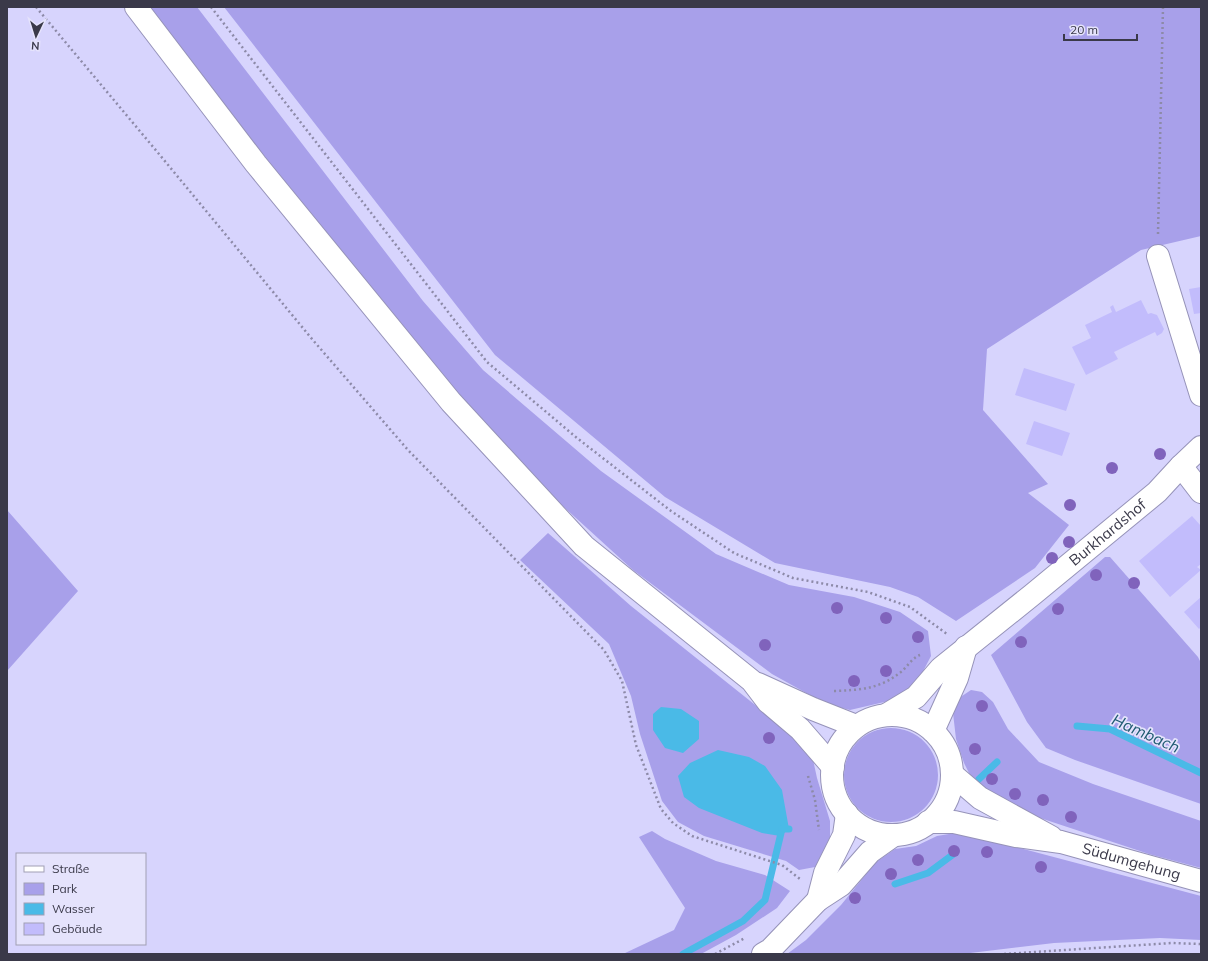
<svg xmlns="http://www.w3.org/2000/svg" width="1208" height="961" font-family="Mulish,sans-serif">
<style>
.green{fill:#a8a0ea}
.water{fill:#4abae7}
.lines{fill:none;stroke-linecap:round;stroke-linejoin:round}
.stream{stroke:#4abae7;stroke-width:7}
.building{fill:#c2bcfc}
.street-casing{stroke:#9693b9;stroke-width:24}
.secondary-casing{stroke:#9693b9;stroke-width:24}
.path{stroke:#8d8aa8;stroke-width:2.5;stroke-dasharray:2 3;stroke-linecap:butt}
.street{stroke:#fff;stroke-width:22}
.secondary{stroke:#fff;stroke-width:22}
.tree{fill:#8063bc}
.labels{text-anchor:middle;stroke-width:3.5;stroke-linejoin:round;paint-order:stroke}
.street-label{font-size:15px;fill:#3a3949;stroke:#e5e3fc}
.water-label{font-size:16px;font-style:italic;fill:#205b73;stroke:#e5e3fc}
</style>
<rect width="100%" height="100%" fill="#d7d4fd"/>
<path class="green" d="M149,7H197L423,301L483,370L601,471L716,554L789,585L854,597L900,612L928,631L931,656L917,683L893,700L850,710L826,704L772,674L633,570L543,488L403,332L252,141Z
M224,7H1201V236L1141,250L987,349L983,410L1048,484L1028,493L1069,525L1035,568L956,621L918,597L890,587L775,563L665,497L495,355Z
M7,510L78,591L7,671Z
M548,533L631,606L783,727L812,755L817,778L830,821V843L822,860L815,867L799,870L786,861L704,836L678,822L662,801L640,734L631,696L609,644L520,560Z
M1105,557H1110L1198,657L1201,663V804L1075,760L1046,748L1027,722L991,655Z
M971,690L982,692L993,702L1008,729L1039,762L1093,784L1201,821V868L1149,854L1034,816L992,794L972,779L964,763L956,739L953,713L959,698Z
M844 775a47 47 0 1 1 94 0a47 47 0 1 1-94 0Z
M652,831L665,839L716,861L765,875L790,891L777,908L736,935L701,954H623L674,930L685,908L639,837Z
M955,833L1001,843L1201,896V940L1160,938L1054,943L962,954H787L806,940L841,905L876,862L895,849L916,846L937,836Z"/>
<path class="water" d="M661,707L681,709L699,721V739L683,753L665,748L653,730V714Z
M718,750L749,757L765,766L782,790L789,829L780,836L762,833L699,808L684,797L678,776L690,763Z"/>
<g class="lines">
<path class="stream" d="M1077,726L1110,729L1201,773
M979,779L997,762
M895,884L928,873L955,853
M683,954L743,921L765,900L782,829H789"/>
</g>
<path class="building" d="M1201,287V313L1194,314L1189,289Z
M1141,300L1148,314L1151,313L1157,315L1164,329L1162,333L1157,336L1155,332L1114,352L1118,359L1086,375L1072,347L1091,338L1085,325L1112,312L1110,307L1113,305L1116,312Z
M1024,368L1075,384L1066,411L1015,395Z
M1034,421L1070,433L1062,456L1026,444Z
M1192,516L1201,526V564L1197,567L1201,570L1170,597L1139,561Z
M1201,597V627L1199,629L1184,612Z"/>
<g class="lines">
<defs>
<g id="street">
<path d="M1158,256L1201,395"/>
<path d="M1181,466L1201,492"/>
<path id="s1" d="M886,715L916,697L941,668L1032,595L1157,492L1181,466L1201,447"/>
<path d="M933,731L957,678L966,647"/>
</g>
<g id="secondary">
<path d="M136,7L256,164L451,402L584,546L752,681L768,702L800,729L833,767"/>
<path d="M758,684L813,709L856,726"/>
<circle cx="892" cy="775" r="60"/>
<path d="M952,774L980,798L1051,837"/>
<path id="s2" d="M928,822H954L1016,836L1061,842L1201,881"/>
<path d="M818,900L825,873L844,835L847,814"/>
<path d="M763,954L770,950L818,900L841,885L870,852L894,835"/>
</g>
</defs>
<use href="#street" class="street-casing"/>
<use href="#secondary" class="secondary-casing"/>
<path class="path" d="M36,7L159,154L312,339L408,450L604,650L622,681L636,745L661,809L673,823L692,836L782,865L800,879
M211,7L487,362L577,438L671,511L734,553L793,578L868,592L910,607L947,634
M1158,234L1163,7
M834,691C860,690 881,689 902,671C908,666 912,658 920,655
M808,776L815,800L819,830
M715,954L745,938
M1004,954L1172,943L1201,944"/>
<use href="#street" class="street"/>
<use href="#secondary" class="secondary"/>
</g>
<g class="tree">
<circle cx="1160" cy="454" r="6"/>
<circle cx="1112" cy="468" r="6"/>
<circle cx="1070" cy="505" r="6"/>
<circle cx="1069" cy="542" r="6"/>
<circle cx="1052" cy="558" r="6"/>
<circle cx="1096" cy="575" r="6"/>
<circle cx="1134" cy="583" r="6"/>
<circle cx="837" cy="608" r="6"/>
<circle cx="1058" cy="609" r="6"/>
<circle cx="886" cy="618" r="6"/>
<circle cx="918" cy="637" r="6"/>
<circle cx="1021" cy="642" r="6"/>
<circle cx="765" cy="645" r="6"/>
<circle cx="886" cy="671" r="6"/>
<circle cx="854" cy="681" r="6"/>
<circle cx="982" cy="706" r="6"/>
<circle cx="769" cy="738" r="6"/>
<circle cx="975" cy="749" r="6"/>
<circle cx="992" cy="779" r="6"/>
<circle cx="1015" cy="794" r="6"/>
<circle cx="1043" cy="800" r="6"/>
<circle cx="1071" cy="817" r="6"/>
<circle cx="954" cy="851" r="6"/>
<circle cx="987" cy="852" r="6"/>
<circle cx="918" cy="860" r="6"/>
<circle cx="1041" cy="867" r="6"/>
<circle cx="891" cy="874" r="6"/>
<circle cx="855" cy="898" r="6"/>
</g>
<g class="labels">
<g class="street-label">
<text dy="5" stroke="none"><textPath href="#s1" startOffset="288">Burkhardshof</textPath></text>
<text dy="5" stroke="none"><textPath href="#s2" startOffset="208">Südumgehung</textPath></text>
</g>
<g class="water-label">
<text transform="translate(1146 733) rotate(24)" y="6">Hambach</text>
</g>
</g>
<rect width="1208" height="961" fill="none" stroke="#3a3949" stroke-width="16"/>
<rect x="16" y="853" width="130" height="92" fill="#e5e3fc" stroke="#a19fb4"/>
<rect x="24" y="866" width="20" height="6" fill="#ffffff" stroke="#a19fb4"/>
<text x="52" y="873" font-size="12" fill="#3a3949">Straße</text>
<rect x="24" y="883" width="20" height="12" fill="#a8a0ea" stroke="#a19fb4"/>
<text x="52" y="893" font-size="12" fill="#3a3949">Park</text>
<rect x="24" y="903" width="20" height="12" fill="#4abae7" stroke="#a19fb4"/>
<text x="52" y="913" font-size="12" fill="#3a3949">Wasser</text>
<rect x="24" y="923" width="20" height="12" fill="#c2bcfc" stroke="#a19fb4"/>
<text x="52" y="933" font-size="12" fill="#3a3949">Gebäude</text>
<g transform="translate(36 36) rotate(184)" stroke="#e5e3fc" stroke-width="3" paint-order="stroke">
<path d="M0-3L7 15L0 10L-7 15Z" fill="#3a3949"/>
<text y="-6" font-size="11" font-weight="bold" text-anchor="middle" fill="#3a3949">N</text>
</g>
<path d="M1064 34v6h73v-6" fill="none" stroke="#3a3949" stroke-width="2"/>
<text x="1070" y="34" font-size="12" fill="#3a3949" stroke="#e5e3fc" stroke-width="3" paint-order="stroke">20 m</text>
</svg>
